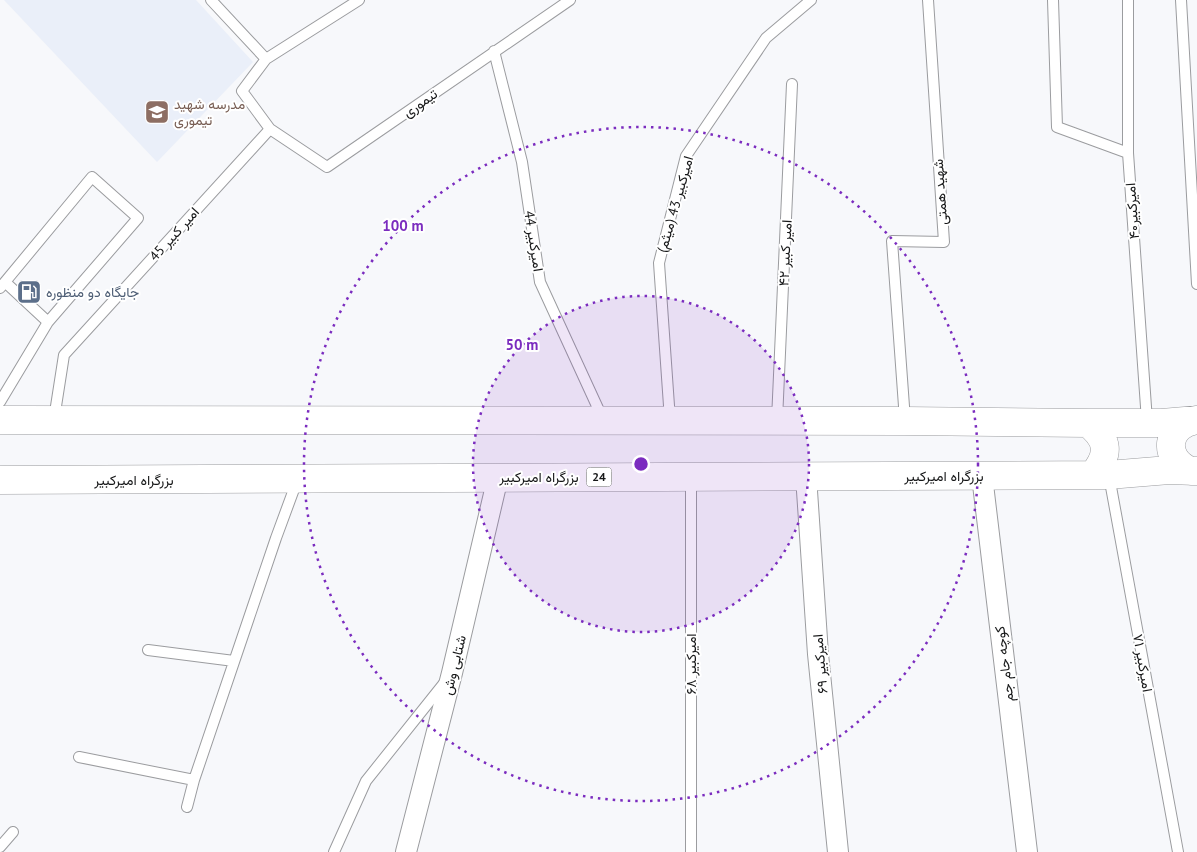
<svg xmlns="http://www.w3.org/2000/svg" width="1197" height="852" font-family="'PT Sans',Vazirmatn,sans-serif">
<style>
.built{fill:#eaeff9}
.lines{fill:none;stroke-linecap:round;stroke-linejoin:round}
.lane-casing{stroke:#9b9c9f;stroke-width:12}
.street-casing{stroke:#9b9c9f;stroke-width:22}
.primary-casing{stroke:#9b9c9f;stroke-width:29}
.lane{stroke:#fff;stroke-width:10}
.street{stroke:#fff;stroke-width:20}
.primary{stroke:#fff;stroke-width:28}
.ring{fill:none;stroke:#7b2cbf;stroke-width:2.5;stroke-dasharray:2.5 5}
.labels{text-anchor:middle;stroke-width:4;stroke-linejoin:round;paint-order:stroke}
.shield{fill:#fff;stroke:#5d5d5e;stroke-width:1}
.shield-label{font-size:12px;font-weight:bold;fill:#171819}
.street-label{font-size:14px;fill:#171819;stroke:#fff}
.education-label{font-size:14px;fill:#785e54;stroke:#fff;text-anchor:start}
.service-label{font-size:14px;fill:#4e5e75;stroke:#fff;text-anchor:start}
.centre{fill:#7b2cbf;stroke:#fff;stroke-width:2.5}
.ring-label{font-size:15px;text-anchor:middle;font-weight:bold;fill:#7b2cbf;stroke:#fff;stroke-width:4;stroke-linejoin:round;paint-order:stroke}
</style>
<rect width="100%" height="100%" fill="#f7f8fb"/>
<path class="built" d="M4,0H196L253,62L157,162Z"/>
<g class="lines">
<defs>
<path id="lane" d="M211,0L266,59
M1053,0L1057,127L1128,153
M1128,0V153L1147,421
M1181,0L1197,284
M494,51L522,162L540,282L602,417
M270,129L327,167L570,0
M5,282L48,322
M0,288L92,177L138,218L48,322L0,402
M54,419L64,355L270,129L242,91L266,59L359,0
M670,420L659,263L686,156L766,38L811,0
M777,420L792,84
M905,420L892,241L944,242L928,0
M1109,476L1178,852
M691,477V852
M148,650L234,661
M79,757L194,780
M187,807L194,780L276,538L297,481
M0,847L13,832
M334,852L366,781L445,682"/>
<path id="street" d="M806,476L818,654L838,852
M982,476L1027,852
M406,852L452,673L498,477"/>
<path id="primary" d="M0,420L905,421L1088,423H1162L1197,420
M1088,423C1109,440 1110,454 1093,475
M1191,471C1161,459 1166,424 1197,420
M0,480L1108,475L1169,470L1197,471"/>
</defs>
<use href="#lane" class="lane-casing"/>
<use href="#street" class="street-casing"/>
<use href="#primary" class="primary-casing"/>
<use href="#lane" class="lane"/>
<use href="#street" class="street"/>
<use href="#primary" class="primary"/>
</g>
<circle cx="641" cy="464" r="168" fill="#7b2cbf" fill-opacity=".12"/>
<g class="ring">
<circle cx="641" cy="464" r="168"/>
<circle cx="641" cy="464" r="337"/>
</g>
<defs>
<symbol id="school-square" viewBox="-11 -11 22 22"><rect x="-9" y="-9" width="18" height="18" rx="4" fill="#8d6e63" stroke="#fff"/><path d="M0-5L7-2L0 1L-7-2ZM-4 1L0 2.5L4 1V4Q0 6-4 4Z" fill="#fff"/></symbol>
<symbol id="fuel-square" viewBox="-11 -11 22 22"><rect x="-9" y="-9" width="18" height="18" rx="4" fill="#5c6f8a" stroke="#fff"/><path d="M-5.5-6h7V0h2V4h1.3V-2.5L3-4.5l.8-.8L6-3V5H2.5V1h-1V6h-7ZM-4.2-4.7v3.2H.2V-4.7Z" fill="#fff"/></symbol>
</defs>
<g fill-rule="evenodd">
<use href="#school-square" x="143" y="98" width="28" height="28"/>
<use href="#fuel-square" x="15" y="278" width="28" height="28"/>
</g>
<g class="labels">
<rect class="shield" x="586.5" y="467.5" width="25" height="19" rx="4"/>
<g class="shield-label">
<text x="599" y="481">24</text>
</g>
<g class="street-label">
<text transform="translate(420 103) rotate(-35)" y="5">تیموری</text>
<text transform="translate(940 192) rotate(-94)" y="5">شهید همتی</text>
<text transform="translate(675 204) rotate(-74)" y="5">امیرکبیر 43 (میثم)</text>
<text transform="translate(1132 211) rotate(-94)" y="5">امیرکبیر۴۰</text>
<text transform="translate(174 234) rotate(-48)" y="5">امیر کبیر 45</text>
<text transform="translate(534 241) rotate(81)" y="5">امیرکبیر 44</text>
<text transform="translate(785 253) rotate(-87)" y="5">امیر کبیر ۴۲</text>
<text x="944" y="481">بزرگراه امیرکبیر</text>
<text x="539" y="482">بزرگراه امیرکبیر</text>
<text x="134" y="485">بزرگراه امیرکبیر</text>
<text transform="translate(1143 663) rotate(80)" y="5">امیرکبیر ۷۱</text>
<text transform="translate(691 664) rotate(-90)" y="5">امیرکبیر ۶۸</text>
<text transform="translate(820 664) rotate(-95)" y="5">امیرکبیر ۶۹</text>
<text transform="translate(1004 664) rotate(-97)" y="5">کوچه جام جم</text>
<text transform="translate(454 665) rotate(-76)" y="5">شتابی وش</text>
</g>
<g class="education-label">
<text x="174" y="109">مدرسه شهید<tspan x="174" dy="16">تیموری</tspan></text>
</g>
<g class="service-label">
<text x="46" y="297">جایگاه دو منظوره</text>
</g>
</g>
<circle cx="641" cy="464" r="8" class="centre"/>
<g class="ring-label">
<text x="403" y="231">100 m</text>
<text x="522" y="350">50 m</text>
</g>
</svg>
